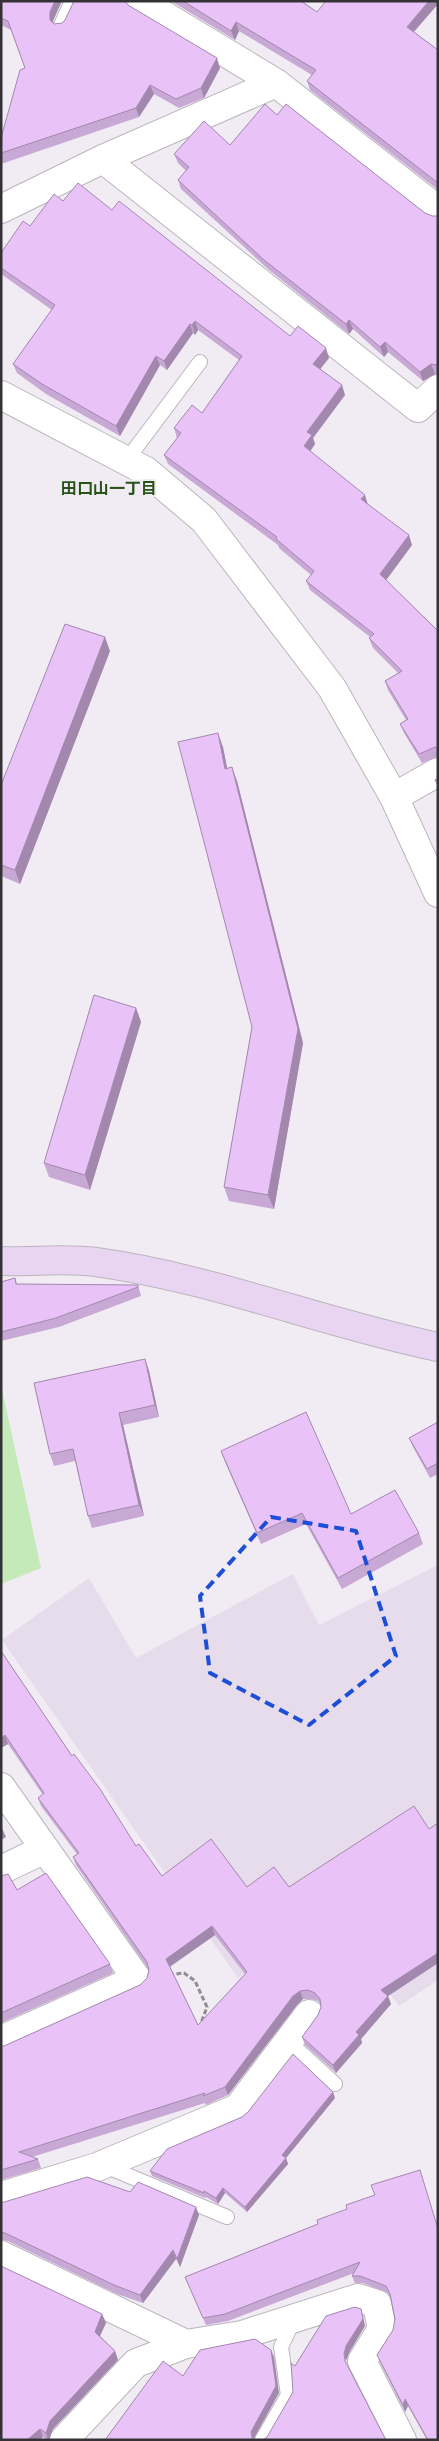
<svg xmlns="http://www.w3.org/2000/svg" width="439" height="2441" font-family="'Nunito Sans','Noto Sans JP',sans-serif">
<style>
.built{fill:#e7dceb}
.green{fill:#c4eab9}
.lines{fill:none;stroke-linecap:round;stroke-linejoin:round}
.lane-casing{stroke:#bbb5bd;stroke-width:16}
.street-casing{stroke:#bbb5bd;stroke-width:30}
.secondary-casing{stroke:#bbb5bd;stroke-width:30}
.path{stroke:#908c92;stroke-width:3;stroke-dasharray:5 2.5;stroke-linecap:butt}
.lane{stroke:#fff;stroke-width:14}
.street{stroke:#fff;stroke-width:28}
.secondary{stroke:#e9d5f1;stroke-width:28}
.wall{fill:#c8a8d5;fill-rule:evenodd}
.shaded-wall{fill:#a388ae}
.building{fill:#e9c3f8;stroke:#a388ae;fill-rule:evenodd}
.marked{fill:none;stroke:#1d4ed8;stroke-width:4;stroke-dasharray:10 6;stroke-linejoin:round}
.labels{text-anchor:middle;stroke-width:4;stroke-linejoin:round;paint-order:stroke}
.neighbourhood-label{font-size:16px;font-weight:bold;fill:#275319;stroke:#f1ebf4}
</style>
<rect width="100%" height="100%" fill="#f1ebf4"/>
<path class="built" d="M438,1565V1980L399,2006L374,1973L311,1921L238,1978L2,1640L89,1578L136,1658L293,1574L319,1625Z"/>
<path class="green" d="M1,1385L41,1568L1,1584Z"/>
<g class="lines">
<defs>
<path id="lane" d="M61,25L72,1
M126,461L200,362
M288,2041L335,2084
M103,2165L227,2217
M262,2440L288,2395L281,2347L294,2319"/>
<path id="street" d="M140,1L276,83L438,210
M103,159L418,408L438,389
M1,209L103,159L276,83
M1,395L146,471L204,520L332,688L394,797L438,893
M394,797L438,772
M1,1787L137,1979L1,2040
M1,1870L45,1849
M1,2196L97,2167L238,2108L309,2014
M1,2255L186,2344
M64,2440L136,2363L186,2344L242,2335L358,2298L377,2304L382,2329L362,2361L402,2440"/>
<path id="secondary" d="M1,1261C32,1262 65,1258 96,1262C212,1278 323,1323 438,1347"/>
</defs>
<use href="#lane" class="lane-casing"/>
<use href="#street" class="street-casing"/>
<use href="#secondary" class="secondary-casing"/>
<path class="path" d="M169,1975L184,1973L195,1981L207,2007L201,2023"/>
<use href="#lane" class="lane"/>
<use href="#street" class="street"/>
<use href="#secondary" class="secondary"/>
</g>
<path class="wall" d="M1,1L53,21L54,24L62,23L128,5L220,68L204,98L179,108L154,94L139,117L1,164V138L25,68L11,30L1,25Z
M171,1H301L317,12L438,1V4L414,32L438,50V190L310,90L307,81L312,75L239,31L235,40Z
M277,115L425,213L432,216H438V374H435L423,381L388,352L384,357L353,329L349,334L268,269L181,189L178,180L186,171L178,163L174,154L230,145Z
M63,201L112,210L290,336L329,358L320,369L345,395L313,438L315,444L310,451L412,545L386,580L438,631V757L422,763L404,733L400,724L406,720L388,690L385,681L398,673L373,648L369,638L370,637L310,590L306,581L311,575L279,548L278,545L168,464L164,455L177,438L174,428L202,413L239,360L198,330L195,335L193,333L167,370L160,365L120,436L46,394L17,373L13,364L52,310L1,274V253L30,226Z
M110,651L20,884L1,876V785Z
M223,747L227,768L237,781L303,1043L274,1209L229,1201L224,1187L252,1027Z
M136,1008L141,1022L90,1190L49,1177L44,1163Z
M15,1278L17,1284L138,1285L141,1296L59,1327L1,1341V1282Z
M145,1359L149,1371L159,1417L123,1425L144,1516L92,1528L88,1516L75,1461L54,1466L50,1454Z
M438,1422V1474L430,1478L413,1447L409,1438Z
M221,1451L351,1514L419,1533L423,1544L342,1589L306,1524L261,1544L225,1462Z
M1,1651L72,1756L136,1846L162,1876L247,1887H289L429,1829L438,1823V1963L388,1996L391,2004L361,2039L362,2043L336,2073L305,2045L302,2037L318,2015L321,2007V2005L318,2001L311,1999H303L297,2005L228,2095L206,2105L205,2103L32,2157L38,2159L41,2168L1,2180V2046H4L140,1985L147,1978L149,1970L76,1865L73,1857L77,1854L41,1806L38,1798L43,1795L8,1744L1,1748ZM215,1935L245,1974L198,2025L170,1967Z
M1,1876L17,1890L110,1964L113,1973L1,2023Z
M335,2098L286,2158L288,2164L247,2212L225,2193L218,2204L206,2197L205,2198L152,2176L150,2171Z
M420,2170L422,2177L438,2440H427L408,2406L405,2412L380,2362L377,2355L393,2330L395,2319L390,2297L388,2293L363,2283H355L352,2276L354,2273L228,2321L206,2325L185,2277L318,2224L375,2195Z
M130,2192L199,2215L180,2267L176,2259L143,2303L117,2294L8,2241L1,2240V2203Z
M102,2314L106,2323L100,2336L115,2351L118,2360L53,2429L49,2440H47L43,2437L1,2440Z"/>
<path class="shaded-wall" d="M55,1H62L53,21L54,30L50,20V12Z
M429,1H438V4L410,36L407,27Z
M236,22L239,31L235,40L231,31Z
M217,58L220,68L204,98L201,88Z
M150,85L154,94L139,117L136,108Z
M349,320L353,329L349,334L346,324Z
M195,321L198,330L195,335L192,325Z
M190,324L193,333L167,370L164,361Z
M385,342L388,352L384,357L380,347Z
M326,348L329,358L317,373L313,364Z
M156,356L160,365L120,436L116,426Z
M431,364L435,374L423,381L420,372Z
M342,385L345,395L313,438L315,444L307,456L304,446L307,432Z
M365,495L368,505L361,499Z
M409,535L412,545L384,583L380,574Z
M105,637L110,651L20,884L15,870Z
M218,733L223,747L230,783L225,769Z
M232,767L237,781L303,1043L274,1209L268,1195Z
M136,1008L141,1022L90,1190L85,1175Z
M145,1359L149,1371L159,1417L155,1405Z
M119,1413L123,1425L144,1516L139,1505Z
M5,1735L8,1744L1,1748V1738Z
M2,1828L6,1837L1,1840V1829Z
M212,1926L215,1935L169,1967L166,1959Z
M438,1953V1963L388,1996L391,2004L361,2039L362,2043L336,2073L333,2065L356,2032L381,1990Z
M300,1991L303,1999L297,2005L228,2095L225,2087L293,1996Z
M333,2092L335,2098L286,2158L288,2164L247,2212L245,2207L282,2155Z
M223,2188L225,2193L218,2204L216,2198Z
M196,2207L199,2215L180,2267L177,2259Z
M173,2250L176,2259L143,2303L140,2295Z
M361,2309L363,2316L365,2326L349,2353L346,2361L348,2368L344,2354L346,2346Z
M102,2314L106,2323L98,2340L95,2332Z
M271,2350L274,2357L279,2393L253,2440L251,2432Z
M115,2351L118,2360L53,2429L49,2440H48L46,2433L50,2421Z
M405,2399L408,2406L405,2412L403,2405Z
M40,2429L43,2437L40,2440H27Z"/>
<path class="building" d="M1,1H55L50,12V20L54,24L62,23L65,20L74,1H125L128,5L217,58L201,88L176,99L150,85L136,108L1,153V138L20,70L25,68L8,21L1,18Z
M183,1H301L317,12L326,1H429L407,27L438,50V183L307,81L316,70L236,22L231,31Z
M265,104L277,115L286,104L425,213L432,216H438V365L431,364L420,372L385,342L380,347L349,320L346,324L264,260L178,180L189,167L174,154L204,121L230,145Z
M78,183L112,210L119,201L290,336L298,326L326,348L313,364L342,385L307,432L312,435L304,446L365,495L361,499L409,535L380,574L438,631V748L435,747L419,754L400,724L408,719L385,681L402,671L369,638L374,634L306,581L314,571L276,539L277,537L164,455L181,433L174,428L192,405L202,413L242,356L195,321L192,325L190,324L164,361L156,356L116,426L42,384L13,364L55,305L1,268V253L23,221L30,226L54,194L63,201Z
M65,624L105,637L15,870L1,865V785Z
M218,733L225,769L232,767L298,1029L268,1195L224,1187L252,1027L178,742Z
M438,778V785L435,780Z
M94,995L136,1008L85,1175L44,1163Z
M15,1278L16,1284L138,1285V1287L56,1318L1,1332V1282Z
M145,1359L155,1405L119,1413L139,1505L88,1516L73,1449L50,1454L34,1383Z
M306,1412L351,1514L395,1490L419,1533L338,1578L302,1513L257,1533L221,1451Z
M438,1422V1463L427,1469L409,1438Z
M1,1651L72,1756L74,1754L100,1789L136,1846L139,1844L162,1876L211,1839L247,1887L274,1867L289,1887L414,1806L429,1829L438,1823V1953L381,1990L388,1996L356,2032L359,2035L333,2065L302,2037L318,2015L321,2007L320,1999L315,1993L308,1990L300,1991L293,1996L225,2087L203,2096L205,2093L19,2152L38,2159L1,2170V2046H4L140,1985L147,1978L149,1970L147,1962L73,1857L79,1853L38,1798L44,1793L5,1735L1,1738ZM212,1926L247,1972L198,2025L166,1959Z
M46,1873L110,1964L1,2013V1876L8,1874L17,1890Z
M293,2054L333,2092L282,2155L286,2158L245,2207L223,2188L216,2198L204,2191V2193L150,2171L167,2149L242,2117L248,2112Z
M420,2170L438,2229V2440H428L405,2399L403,2405L377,2355L393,2330L395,2319L390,2294L386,2286L360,2276H352L360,2262L225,2314L203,2318L185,2277L318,2224L317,2220L347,2209L346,2205L375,2195L371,2185Z
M87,2177L130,2192L138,2182L196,2207L177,2259L173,2250L140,2295L114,2285L5,2233L1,2232V2203Z
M1,2266L102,2314L95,2332L115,2351L50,2421L46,2433L40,2429L27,2440H1Z
M355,2307L361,2309L363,2319L346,2346L344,2354L345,2361L386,2440H263L267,2437L293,2392L291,2363L295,2366L326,2316Z
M255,2339L271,2350L276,2386L251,2432L252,2438L256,2440H105L163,2361L183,2376L200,2350Z"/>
<path class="marked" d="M271,1517L356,1531L396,1656L309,1725L210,1673L200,1596Z"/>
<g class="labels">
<g class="neighbourhood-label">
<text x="109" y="494">田口山一丁目</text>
</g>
</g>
<rect width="439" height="2441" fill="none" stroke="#353236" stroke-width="5"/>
</svg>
